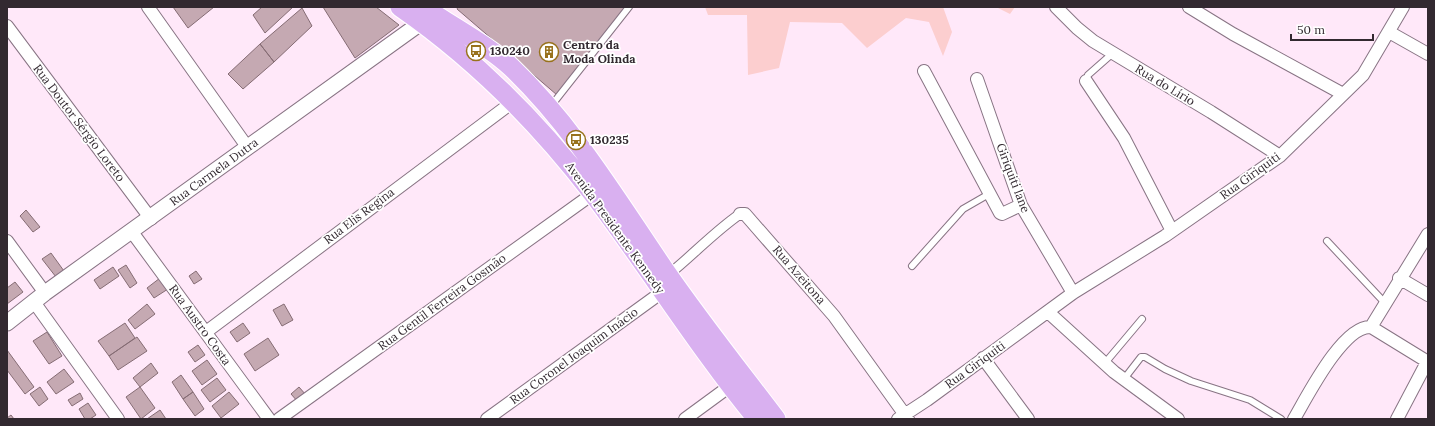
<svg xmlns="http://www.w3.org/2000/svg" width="1435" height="426" font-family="Lora,serif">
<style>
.green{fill:#fccecf}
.building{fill:#c5a9b2;stroke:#856c74}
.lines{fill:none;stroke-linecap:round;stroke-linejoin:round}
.service-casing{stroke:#887484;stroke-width:8}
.pedestrian-casing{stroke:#887484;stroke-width:11}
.minor-casing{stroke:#887484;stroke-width:14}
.tertiary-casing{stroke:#887484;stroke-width:17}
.primary-casing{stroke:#fff;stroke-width:21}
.service{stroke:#fff;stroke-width:6}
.pedestrian{stroke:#fff;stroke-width:9}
.minor{stroke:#fff;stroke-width:12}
.tertiary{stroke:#fff;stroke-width:15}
.primary{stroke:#d9b0f0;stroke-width:19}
.labels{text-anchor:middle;stroke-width:3.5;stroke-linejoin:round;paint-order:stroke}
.poi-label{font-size:12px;font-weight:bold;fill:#322930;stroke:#fff;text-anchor:start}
.street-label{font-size:12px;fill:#322930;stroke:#fff}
</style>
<rect width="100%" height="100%" fill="#ffe8f9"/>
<path class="green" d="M705,7H943L952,32L943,56L929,22L906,18L867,48L842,23L790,22L779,68L748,75L747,15H708Z
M996,7H1015L1010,14Z"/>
<path class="building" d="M173,7H214L188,28Z
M262,7H293L265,33L253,15Z
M323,7H376L399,25L355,58Z
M458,7H628L557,95L457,9Z
M302,8L312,26L274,62L260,44Z
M260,44L274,62L243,89L228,74Z
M26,210L40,227L33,232L20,216Z
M51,253L64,271L56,277L42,259Z
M126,265L137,283L130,288L118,270Z
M113,267L119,276L100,289L94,280Z
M196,271L202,279L194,284L189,276Z
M160,278L168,289L154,298L147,288Z
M15,282L23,292L7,304V288Z
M147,304L155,314L135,329L128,320Z
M284,304L293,320L282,326L273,310Z
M125,323L135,338L109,356L98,341Z
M243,323L250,333L237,342L230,332Z
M47,332L62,356L49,364L33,341Z
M137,337L147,351L118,370L109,356Z
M268,338L279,355L255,371L244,354Z
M198,345L205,355L195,362L188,352Z
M7,350L34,387L25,394L7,370Z
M207,360L217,374L202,385L192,371Z
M151,363L158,373L140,387L133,378Z
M64,369L74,382L56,394L47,382Z
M181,375L193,392L183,399L172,382Z
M217,378L226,390L210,402L201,390Z
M40,387L48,399L39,406L30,394Z
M140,387L155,408L141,419L126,397Z
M299,387L306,395L298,402L291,394Z
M193,392L204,409L195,416L183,399Z
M229,392L239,404L221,418L212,406Z
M80,393L83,399L72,406L68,400Z
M88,403L96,415L90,419H85L79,409Z
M160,410L166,419H147Z
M11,415L14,419H7V418Z"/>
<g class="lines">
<defs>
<path id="service" d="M1086,81L1088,75L1113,53
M551,106L629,7
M1327,241L1385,303
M912,266L963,209L989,194
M1105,363L1142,319
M1124,379L1141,357H1145L1165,369L1191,381L1250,400L1281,419"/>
<path id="pedestrian" d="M668,275C693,255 714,232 740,214"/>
<path id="minor" d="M148,7L248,148
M1056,7L1077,28L1093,41L1211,112L1280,156
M1189,7L1233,34L1343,94
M7,26L151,219
M1389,32L1428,54
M924,71L1000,213L1002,214L1021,205
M977,79L1021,205L1073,293
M1086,81L1124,138L1172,231
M740,214H745L834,316L908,419
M132,232L269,419
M7,241L45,293
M1399,278L1428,295
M34,302L118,419
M1048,312L1114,372L1178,419
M1371,327L1428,234
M206,332L514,101
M983,358L1028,419
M279,419L598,190
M487,419L662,292
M685,419L730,386
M898,419L927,400L1073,293L1165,236L1280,156L1363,75L1403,7
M1294,419C1307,397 1343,325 1371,327L1428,362
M1397,419L1427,362"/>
<path id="tertiary" d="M7,323L45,293L422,22"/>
<path id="primary" d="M400,7C475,59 537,121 593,194C649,268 698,347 757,419
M424,7C452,27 485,43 511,67C572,125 617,200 664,269C699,320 738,369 776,419"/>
</defs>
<use href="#service" class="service-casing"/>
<use href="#pedestrian" class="pedestrian-casing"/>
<use href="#minor" class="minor-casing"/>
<use href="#tertiary" class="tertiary-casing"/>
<use href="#primary" class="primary-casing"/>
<use href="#service" class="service"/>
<use href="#pedestrian" class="pedestrian"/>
<use href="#minor" class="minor"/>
<use href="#tertiary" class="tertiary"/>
<use href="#primary" class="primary"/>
</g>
<defs>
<symbol id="bus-ring" viewBox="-11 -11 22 22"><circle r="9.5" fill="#fff" stroke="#98721d" stroke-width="1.5"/><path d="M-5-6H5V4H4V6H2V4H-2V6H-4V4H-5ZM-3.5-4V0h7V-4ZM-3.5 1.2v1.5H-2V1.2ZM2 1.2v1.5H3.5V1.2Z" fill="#98721d"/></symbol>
<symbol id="building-ring" viewBox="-11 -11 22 22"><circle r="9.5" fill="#fff" stroke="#98721d" stroke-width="1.5"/><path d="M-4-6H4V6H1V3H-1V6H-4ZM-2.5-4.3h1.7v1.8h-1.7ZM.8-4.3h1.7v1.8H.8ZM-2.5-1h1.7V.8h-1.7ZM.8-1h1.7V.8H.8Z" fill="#98721d"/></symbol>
</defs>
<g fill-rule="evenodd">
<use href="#bus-ring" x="465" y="40" width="22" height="22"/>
<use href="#building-ring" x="538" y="41" width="22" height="22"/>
<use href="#bus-ring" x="565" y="129" width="22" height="22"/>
</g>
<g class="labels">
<g class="poi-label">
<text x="563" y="49">Centro da<tspan x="563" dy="14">Moda Olinda</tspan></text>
<text x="490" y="55">130240</text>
<text x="590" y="144">130235</text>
</g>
<g class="street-label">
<text transform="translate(1165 85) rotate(31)" y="4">Rua do Lírio</text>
<text transform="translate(79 123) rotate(53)" y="4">Rua Doutor Sérgio Loreto</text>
<text transform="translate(214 172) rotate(-36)" y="4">Rua Carmela Dutra</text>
<text transform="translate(1250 176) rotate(-36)" y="4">Rua Giriquiti</text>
<text transform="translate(1013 178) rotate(69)" y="4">Giriquiti lane</text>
<text transform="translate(359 216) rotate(-37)" y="4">Rua Elis Regina</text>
<text transform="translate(615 228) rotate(54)" y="4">Avenida Presidente Kennedy</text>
<text transform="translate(799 275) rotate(49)" y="4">Rua Azeitona</text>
<text transform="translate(442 302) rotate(-36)" y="4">Rua Gentil Ferreira Gosmão</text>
<text transform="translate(200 325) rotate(54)" y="4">Rua Austro Costa</text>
<text transform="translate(574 356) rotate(-36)" y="4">Rua Coronel Joaquim Inácio</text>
<text transform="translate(975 365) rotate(-36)" y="4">Rua Giriquiti</text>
</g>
</g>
<rect width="1435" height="426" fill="none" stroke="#322930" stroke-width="16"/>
<path d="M1291 34v6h82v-6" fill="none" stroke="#322930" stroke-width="2"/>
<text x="1297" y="34" font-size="12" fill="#322930" stroke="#ffffff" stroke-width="3" paint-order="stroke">50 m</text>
</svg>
